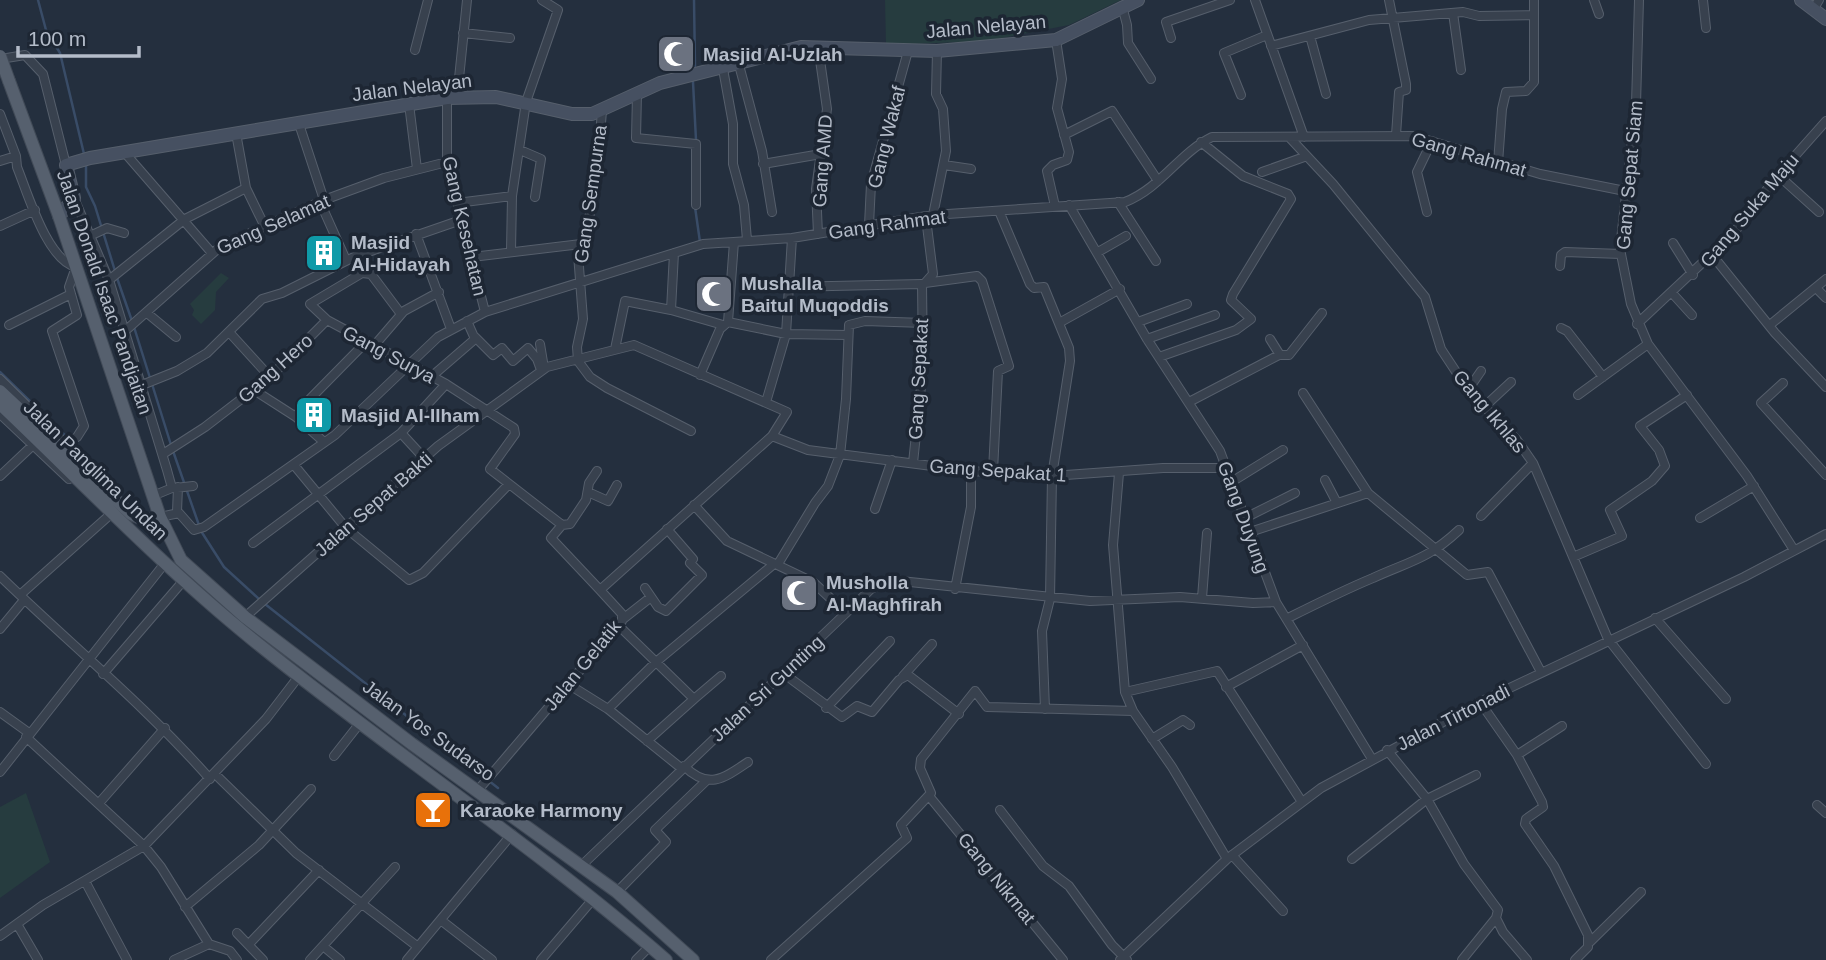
<svg xmlns="http://www.w3.org/2000/svg" width="1826" height="960" font-family="Helvetica,sans-serif">
<style>
.green{fill:#263c3f}
.lines{fill:none;stroke-linecap:round;stroke-linejoin:round}
.stream{stroke:#394c67;stroke-width:2.5}
.minor-casing{stroke:#565f6c;stroke-width:10}
.secondary-casing{stroke:#565f6c;stroke-width:14}
.primary-casing{stroke:#414a57;stroke-width:14}
.minor{stroke:#38414e;stroke-width:8}
.secondary{stroke:#465061;stroke-width:12}
.primary{stroke:#56606e;stroke-width:12}
.primary-bridge-casing{stroke:#414a57;stroke-width:14;stroke-linecap:butt}
.primary-bridge{stroke:#56606e;stroke-width:12}
.labels{text-anchor:middle;stroke-width:7;stroke-linejoin:round;paint-order:stroke}
.street-label{font-size:19px;fill:#b4bcc9;stroke:#1d2633}
.poi-label{font-size:19px;font-weight:bold;fill:#b4bcc9;stroke:#1d2633;text-anchor:start}
</style>
<rect width="100%" height="100%" fill="#242f3e"/>
<path class="green" d="M885,0H1121L1069,25L987,41L886,45Z
M221,273L229,278L216,292L215,310L201,324L192,315L194,310L190,304Z
M26,793L50,862L0,898V807Z"/>
<g class="lines">
<path class="stream" d="M38,0L46,30L60,53L84,154
M694,0L695,66
M693,82L696,140
M86,164V187L95,206L115,271
M695,207L700,242
M117,278L132,321
M134,327L150,378
M0,372L115,484
M152,384L171,445
M173,451L201,531L224,567L259,599
M265,604L498,788"/>
<defs>
<path id="minor" d="M1255,0L1304,137
M1389,0L1406,84V90L1399,92L1396,135
M1594,0L1599,14
M1639,0L1636,104L1620,249L1631,304L1648,344L1747,476L1794,550
M1703,0L1706,28
M1122,6L1127,25L1128,43L1151,79
M1813,10L1819,0
M1453,13L1461,70
M463,33L510,38
M1310,36L1326,94
M1171,38L1166,22L1230,0
M818,46L827,109L816,189L818,234
M1271,46L1369,20L1463,12L1479,16L1534,15
M415,50L428,0
M0,59L25,55L43,74L66,165
M739,65L762,151L772,212
M723,69L733,124V164L744,205L747,240
M637,94L636,138L696,144V205
M1241,95L1224,53L1267,35
M447,98V162L485,312
M457,98L467,0
M409,104L417,169
M602,111L596,183L585,238L578,254L583,319L577,347L578,361L590,377L607,388L691,431
M0,114L16,156L17,167C28,194 47,260 76,267L69,287L77,315L52,331L84,426L77,437L65,444
M299,124L324,200
M236,133L246,188L265,227
M1064,135L1112,111L1158,181
M1290,138L1333,184L1425,297L1441,349L1468,390L1517,440L1533,463L1608,639L1706,764
M520,150L541,159L535,197
M125,153L211,252
M0,161L16,156
M1498,163L1502,109L1506,92L1526,91L1534,82V0
M763,164L821,154
M944,165L971,169
M1262,172L1307,156
M1778,175L1819,212
M74,198L109,280L167,470L172,488L155,495
M320,202L346,260
M1118,202L1156,261
M457,203L512,196
M1069,205L1147,339L1220,451L1276,602L1372,759
M1055,206L1047,171L1053,165L1067,160L1069,152L1057,108L1062,79L1056,40
M999,211L1030,284L1034,288L1044,287L1069,348L1070,361L1052,476L1050,599L1042,631L1045,709
M1427,212L1417,172L1432,141
M933,215L946,151L943,109L936,94L937,51
M869,225L871,184L908,51
M0,226L35,210
M416,234L451,329
M92,235L107,228L124,233
M1673,243L1693,275
M511,251L512,196L526,102L558,10L542,0
M1098,252L1126,236
M674,253L671,310L723,325
M1713,256L1775,333L1826,387
M354,257L362,273L310,304L327,320L446,384L514,428L515,434L490,469L562,525L551,538L600,590
M472,257L581,244
M1560,266L1561,255L1565,252L1621,254
M362,273L371,274L401,314
M109,280L185,219L246,188
M925,283L977,276L982,281L1009,366L998,371L993,471
M925,283L933,274L926,218
M787,287L922,284
M1816,288L1826,298
M1672,293L1692,315
M147,313L176,337
M728,322L786,334L848,335
M1138,322L1187,304
M1059,323L1120,289
M1637,324L1733,234L1778,175L1826,121
M1771,324L1826,279
M9,325L69,295
M1561,328L1567,331L1603,377
M125,331L221,246L324,200L384,178L447,162
M229,332L270,377
M475,337L493,355L502,348L513,361L528,348L537,359L541,370
M1147,339L1215,315
M1270,339L1280,355
M540,344L544,368
M373,347L404,311L439,292
M615,349L625,301L671,310
M1159,357L1236,330L1251,319L1231,300L1233,294L1291,199L1288,194L1243,176L1201,142
M700,375L720,329L728,322L734,242
M431,377L475,339L467,321
M0,379L85,463
M1783,383L1761,403L1826,475
M142,385L177,371L207,353L262,299L282,293L354,257L461,220
M254,390L296,417L303,406L365,343
M1468,390L1481,371
M1303,393L1368,493L1467,575L1488,572L1541,672
M1578,395L1648,344
M766,402L786,334L792,238
M1189,402L1279,355H1289L1322,313
M1484,407L1511,382
M0,414L69,479
M296,417L324,442
M401,433L424,458
M772,436L808,450L971,471L1052,476L1163,468H1228
M163,454L205,427L270,377L327,320
M913,463L923,367L922,284
M294,465L346,528L409,580L423,573L508,485
M1119,473L1113,545L1125,692L1133,711L1172,767L1227,859
M0,476L33,445
M1325,480L1337,503
M1233,481L1283,450
M175,488L193,486
M588,492L608,501L617,485
M694,505L727,541L813,582L846,613
M875,509L892,460
M177,512L178,487
M1481,516L1533,463
M160,517L179,513L194,530L204,527L335,435L438,337L485,312L703,244L792,238L933,215L1125,202C1161,188 1179,153 1212,137L1414,136L1540,174L1625,191
M1245,518L1295,493
M1700,518L1754,486
M562,525L570,524L586,500L589,483L597,471
M1250,532L1368,493
M253,543L401,433L446,384
M1573,557L1622,536L1610,510L1652,481L1665,466L1659,450L1640,426L1687,395
M778,564L815,503L828,486L840,455L846,399L849,325L865,321L924,323
M0,576C70,644 146,706 210,779
M645,588L658,607L666,611L702,575L690,563L693,559L667,529
M955,589L971,507V471
M20,595L112,513
M1202,598L1207,533
M245,617L438,446L547,367L634,345L787,412L772,436L600,590L622,614V621L479,789
M1288,618C1316,604 1344,590 1373,578C1410,561 1427,560 1459,530
M1655,618L1726,699
M623,619L651,597
M618,625L694,699L647,741
M0,629L24,600
M783,673L842,717L857,706L872,712L899,680L908,675L959,714
M103,674L184,580
M903,676L932,644
M568,684L608,709L681,768
M1226,687L1303,645
M1125,692L1217,671L1302,802
M694,699L721,676
M1480,702L1517,755L1542,802L1543,807L1526,819L1525,824L1554,866L1588,935V947L1575,960
M826,708L890,641
M608,709L656,662L774,564
M0,712L29,733
M26,737L144,846L161,867L209,944
M1152,739L1183,720L1190,725
M1387,750L1427,799L1464,864L1498,910L1496,918L1462,960
M1517,755L1562,726
M334,756L360,723
M684,766C708,790 723,779 748,762
M0,772L165,563
M215,774L296,853L418,947
M929,796L1063,960
M100,802L165,728
M1817,805L1826,813
M1000,810L1043,866L1069,886L1112,945L1127,960
M1232,855L1283,911
M1352,859L1427,799L1476,775
M580,867L846,613L871,589L891,580L1090,601L1180,597L1253,603L1276,602
M85,881L127,960
M617,892L666,842L655,830L706,781
M185,907L259,845L311,789
M1496,918L1503,932L1527,960
M442,921L492,960
M17,924L38,960
M237,933L263,960
M0,936L43,905L144,846L266,719L299,676
M1590,942L1641,892
M249,944L319,870
M323,946L340,960
M174,960L209,944L230,951L237,960
M310,960L395,867
M407,960L512,834
M541,960L594,898
M636,960L650,946
M771,960L907,838L901,825L931,793L920,768L921,759L975,691L987,707L1133,711
M1120,960L1227,859L1321,788L1480,702L1744,577L1826,534"/>
<path id="secondary" d="M1801,0L1826,19
M59,216L74,198L66,165L90,158L447,98L496,97L572,114H592L660,83L801,47L937,51L1056,40L1138,0"/>
<path id="primary" d="M9,81L59,216L160,517L181,560L245,617L412,744L617,892L693,960
M0,391L131,514L145,520L160,517
M0,404C83,483 163,567 252,639C387,749 534,845 666,960"/>
</defs>
<use href="#minor" class="minor-casing"/>
<use href="#secondary" class="secondary-casing"/>
<use href="#primary" class="primary-casing"/>
<use href="#minor" class="minor"/>
<use href="#secondary" class="secondary"/>
<use href="#primary" class="primary"/>
<defs>
<path id="primary-bridge" d="M0,56L9,81"/>
</defs>
<use href="#primary-bridge" class="primary-bridge-casing"/>
<use href="#primary-bridge" class="primary-bridge"/>
</g>
<defs>
<symbol id="mosque-square" viewBox="-11 -11 22 22"><rect x="-9" y="-9" width="18" height="18" rx="4" fill="#6b7280" stroke="#1d2633"/><path d="M3.5-4.9A6 6 0 1 0 3.5 4.9A5 5 0 1 1 3.5-4.9Z" fill="#fff"/></symbol>
<symbol id="building-square" viewBox="-11 -11 22 22"><rect x="-9" y="-9" width="18" height="18" rx="4" fill="#0f9aa8" stroke="#1d2633"/><path d="M-4-6H4V6H1V3H-1V6H-4ZM-2.5-4.3h1.7v1.8h-1.7ZM.8-4.3h1.7v1.8H.8ZM-2.5-1h1.7V.8h-1.7ZM.8-1h1.7V.8H.8Z" fill="#fff"/></symbol>
<symbol id="bar-square" viewBox="-11 -11 22 22"><rect x="-9" y="-9" width="18" height="18" rx="4" fill="#e8710a" stroke="#1d2633"/><path d="M-6-5H6L.8 .8V4.5H3.5V6h-7V4.5H-.8V.8Z" fill="#fff"/></symbol>
</defs>
<g fill-rule="evenodd">
<use href="#mosque-square" x="654" y="32" width="44" height="44"/>
<use href="#building-square" x="302" y="231" width="44" height="44"/>
<use href="#mosque-square" x="692" y="272" width="44" height="44"/>
<use href="#building-square" x="292" y="393" width="44" height="44"/>
<use href="#mosque-square" x="777" y="571" width="44" height="44"/>
<use href="#bar-square" x="411" y="788" width="44" height="44"/>
</g>
<g class="labels">
<g class="street-label">
<text transform="translate(986 26) rotate(-5)" y="7">Jalan Nelayan</text>
<text transform="translate(412 87) rotate(-7)" y="7">Jalan Nelayan</text>
<text transform="translate(886 137) rotate(-76)" y="7">Gang Wakaf</text>
<text transform="translate(1469 154) rotate(16)" y="7">Gang Rahmat</text>
<text transform="translate(822 161) rotate(-86)" y="7">Gang AMD</text>
<text transform="translate(1629 175) rotate(-85)" y="7">Gang Sepat Siam</text>
<text transform="translate(590 194) rotate(-82)" y="7">Gang Sempurna</text>
<text transform="translate(1749 210) rotate(-50)" y="7">Gang Suka Maju</text>
<text transform="translate(273 224) rotate(-24)" y="7">Gang Selamat</text>
<text transform="translate(887 224) rotate(-8)" y="7">Gang Rahmat</text>
<text transform="translate(465 226) rotate(77)" y="7">Gang Kesehatan</text>
<text transform="translate(105 292) rotate(71)" y="7">Jalan Donald Isaac Pandjaitan</text>
<text transform="translate(389 354) rotate(28)" y="7">Gang Surya</text>
<text transform="translate(275 368) rotate(-42)" y="7">Gang Hero</text>
<text transform="translate(918 379) rotate(-87)" y="7">Gang Sepakat</text>
<text transform="translate(1490 411) rotate(50)" y="7">Gang Ikhlas</text>
<text transform="translate(96 470) rotate(44)" y="7">Jalan Panglima Undan</text>
<text transform="translate(998 470) rotate(4)" y="7">Gang Sepakat 1</text>
<text transform="translate(373 504) rotate(-41)" y="7">Jalan Sepat Bakti</text>
<text transform="translate(1244 517) rotate(70)" y="7">Gang Duyung</text>
<text transform="translate(582 665) rotate(-51)" y="7">Jalan Gelatik</text>
<text transform="translate(767 688) rotate(-43)" y="7">Jalan Sri Gunting</text>
<text transform="translate(1453 717) rotate(-27)" y="7">Jalan Tirtonadi</text>
<text transform="translate(429 730) rotate(36)" y="7">Jalan Yos Sudarso</text>
<text transform="translate(997 878) rotate(51)" y="7">Gang Nikmat</text>
</g>
<g class="poi-label">
<text x="703" y="61">Masjid Al-Uzlah</text>
<text x="351" y="249">Masjid<tspan x="351" dy="22">Al-Hidayah</tspan></text>
<text x="741" y="290">Mushalla<tspan x="741" dy="22">Baitul Muqoddis</tspan></text>
<text x="341" y="422">Masjid Al-Ilham</text>
<text x="826" y="589">Musholla<tspan x="826" dy="22">Al-Maghfirah</tspan></text>
<text x="460" y="817">Karaoke Harmony</text>
</g>
</g>
<path d="M18 46v10h121v-10" fill="none" stroke="#b4bcc9" stroke-width="3.5"/>
<text x="28" y="46" font-size="21" fill="#b4bcc9" stroke="#1d2633" stroke-width="5" paint-order="stroke">100 m</text>
</svg>
